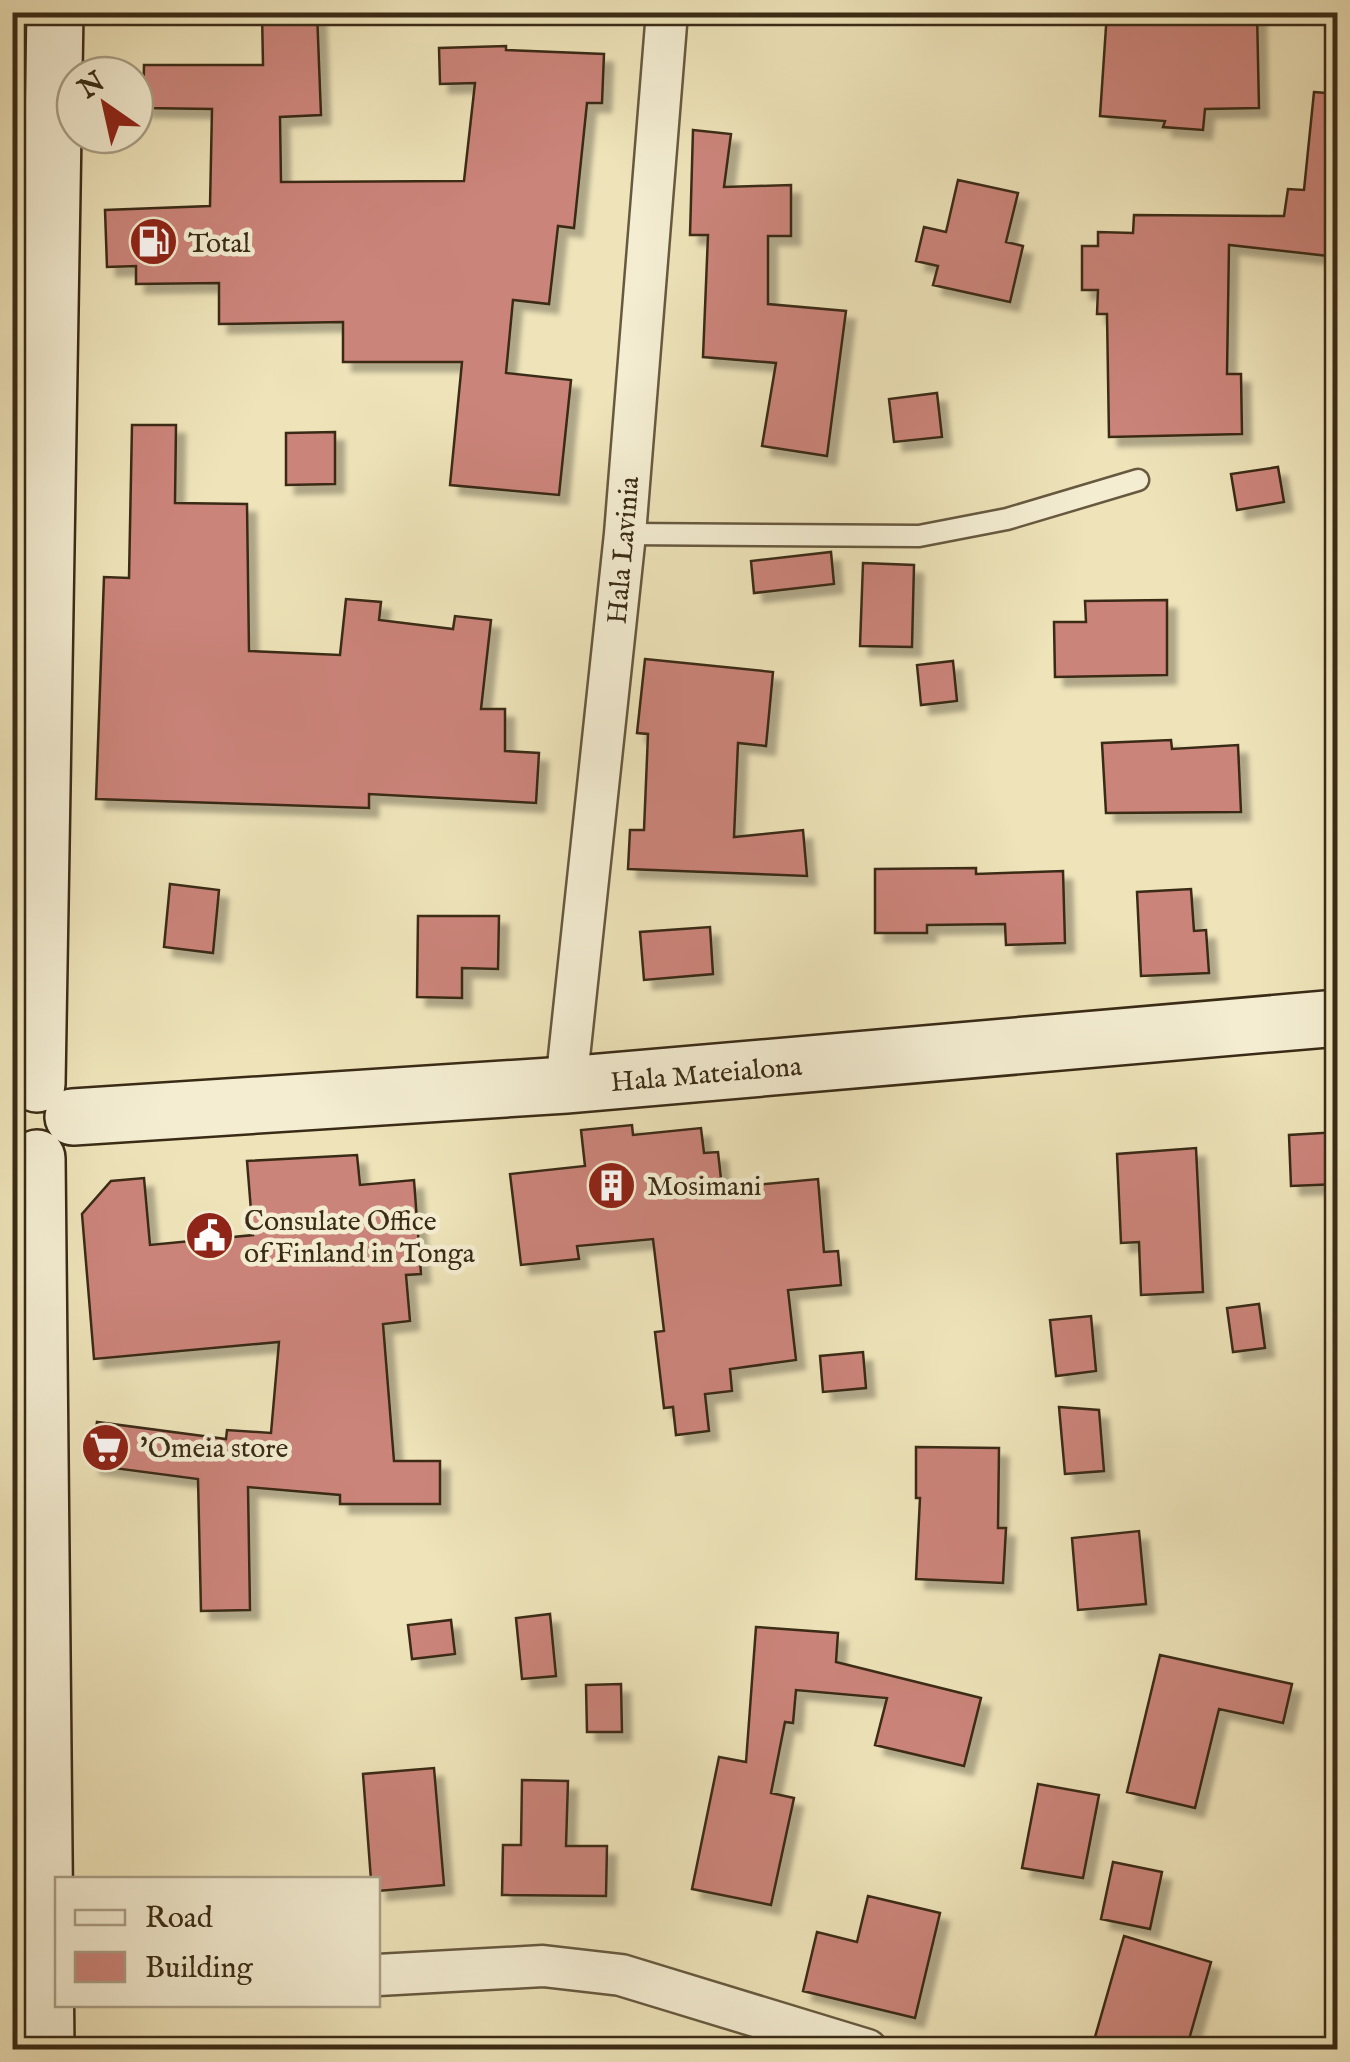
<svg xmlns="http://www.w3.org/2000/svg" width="1350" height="2062" font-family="'IM FELL English',serif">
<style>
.building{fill:#cb847a;stroke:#3a2b16;stroke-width:2.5;filter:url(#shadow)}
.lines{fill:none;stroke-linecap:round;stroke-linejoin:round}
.lane-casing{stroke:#67593f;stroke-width:25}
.street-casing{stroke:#67593f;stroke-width:45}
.secondary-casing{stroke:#3a2b16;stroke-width:60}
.lane{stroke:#f4edd2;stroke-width:20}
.street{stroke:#f4edd2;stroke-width:40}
.secondary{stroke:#f4edd2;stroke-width:55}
.labels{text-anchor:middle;stroke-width:9;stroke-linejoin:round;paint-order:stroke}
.poi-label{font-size:28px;fill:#3a2b16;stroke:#f4edd2;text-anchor:start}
.street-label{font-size:28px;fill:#3a2b16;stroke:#f4edd2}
</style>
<defs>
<filter id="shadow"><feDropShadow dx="9" dy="9" stdDeviation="2.5" flood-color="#0004"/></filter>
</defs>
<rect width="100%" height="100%" fill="#eee3b9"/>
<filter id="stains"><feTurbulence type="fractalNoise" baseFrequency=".002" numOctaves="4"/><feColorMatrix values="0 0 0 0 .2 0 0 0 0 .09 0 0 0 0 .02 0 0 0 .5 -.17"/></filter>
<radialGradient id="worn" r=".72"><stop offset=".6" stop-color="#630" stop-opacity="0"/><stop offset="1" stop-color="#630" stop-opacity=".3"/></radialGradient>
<path class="building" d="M262,12H317L321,115L280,117L281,182L464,181L475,83L440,84L439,48L506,46V50L604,54L602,103H587L574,228L558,226L549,304L513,300L506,373L571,380L559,495L450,485L462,362H343V322L219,324V283L136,284V266L107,267L105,210L210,206L212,109L143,108L144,65H263Z
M1107,12H1257L1259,108L1205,109L1203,130L1163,127L1165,121L1100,116Z
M1314,92L1338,94V257L1229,245L1227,374H1241L1242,434L1109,437L1107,314H1097L1098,290H1082V246H1098V232L1133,233L1134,215L1284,216L1288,189L1304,190Z
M693,130L731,134L724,187L791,185V236H768V304L846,311L827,456L762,446L776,363L703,357L708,235H690Z
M958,180L1018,193L1006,242L1023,246L1010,302L933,285L938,266L916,261L924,227L946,232Z
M937,393L942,437L894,442L889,399Z
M132,425H176L175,503L247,504L249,651L340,655L346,599L381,602L379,620L453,629L455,616L491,620L481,709H505V751L539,753L536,803L369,794V808L96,799L104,577L129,578Z
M335,432V484L286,485V433Z
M1278,467L1284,502L1237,510L1231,474Z
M831,552L834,584L754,593L751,561Z
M863,563L914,565L912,647L860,646Z
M1167,600V675L1055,677L1054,622H1086L1085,601Z
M645,659L773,672L766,746L738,743L734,837L803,830L807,876L628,869L630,830H644L648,734L637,733Z
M953,661L957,701L921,705L917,665Z
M1171,740L1172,749L1238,745L1241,812L1106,813L1102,743Z
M976,868V874L1063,871L1065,943L1006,945L1005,924L927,925V933H875V869Z
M170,884L219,890L213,953L164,947Z
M1191,889L1194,931L1206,930L1209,973L1141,976L1137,892Z
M418,916H499L498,969L462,968V998L417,997Z
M710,927L713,974L644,980L640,932Z
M632,1125L633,1135L701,1128L704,1153L718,1152L722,1188L818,1179L824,1252L838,1251L841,1285L788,1290L796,1360L730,1369L732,1391L705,1394L709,1431L676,1435L673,1407L664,1408L655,1332L664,1331L653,1239L577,1246L579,1259L521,1265L510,1174L585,1166L581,1130Z
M1338,1132V1184L1291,1186L1289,1135Z
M1196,1148L1203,1292L1141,1295L1139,1242L1121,1243L1117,1154Z
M357,1155L360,1185L414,1180L421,1274L406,1275L410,1321L383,1324L394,1461H440V1504H340V1495L248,1487L250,1610L201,1611L198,1479L91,1465L97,1422L226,1439L227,1430L271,1433L279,1342L94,1359L82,1214L111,1181L144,1178L150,1245L253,1235L247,1161Z
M1259,1304L1265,1348L1233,1352L1227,1308Z
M1091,1316L1096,1371L1056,1376L1050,1320Z
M863,1352L866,1388L823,1392L820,1356Z
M1059,1407L1099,1410L1104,1471L1065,1474Z
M916,1447L999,1448L998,1528H1006L1003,1583L916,1579L920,1498H916Z
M1139,1531L1146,1604L1078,1610L1072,1538Z
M550,1614L556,1676L522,1679L516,1618Z
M451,1620L455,1654L412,1659L408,1625Z
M756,1627L838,1633L836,1662L981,1698L964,1766L875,1745L887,1698L796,1690L793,1723L785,1722L771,1793L794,1798L771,1905L692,1889L719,1757L746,1762Z
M1160,1655L1292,1684L1283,1723L1219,1709L1195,1808L1127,1792Z
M621,1684L622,1732H587L586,1685Z
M434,1768L444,1885L378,1891V1880H371L363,1774Z
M522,1780L568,1781L566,1846H607L606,1896L502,1895L503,1845H521Z
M1038,1784L1099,1795L1083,1878L1022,1868Z
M1113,1862L1162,1872L1150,1929L1101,1919Z
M868,1896L940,1913L915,2018L803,1991L817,1932L857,1942Z
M1124,1936L1211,1962L1186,2050H1139L1095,2037Z"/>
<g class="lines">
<defs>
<path id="lane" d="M625,534L919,536L1007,519L1138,480"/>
<path id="street" d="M566,1085L625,534L667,12
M378,1975L543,1966L621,1975L867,2050"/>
<path id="secondary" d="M37,1084L55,12
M73,1117L566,1085L1338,1018
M37,1158L46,2050"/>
</defs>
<use href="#lane" class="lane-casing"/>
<use href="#street" class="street-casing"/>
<use href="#secondary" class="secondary-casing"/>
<use href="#lane" class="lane"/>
<use href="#street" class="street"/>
<use href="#secondary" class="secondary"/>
</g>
<defs>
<symbol id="fuel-disc" viewBox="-11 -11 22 22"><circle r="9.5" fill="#8f2418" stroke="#f4edd2"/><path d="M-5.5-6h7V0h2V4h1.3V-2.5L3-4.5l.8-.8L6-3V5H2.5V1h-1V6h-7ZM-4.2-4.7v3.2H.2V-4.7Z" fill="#fff"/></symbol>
<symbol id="building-disc" viewBox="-11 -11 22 22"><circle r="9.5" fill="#8f2418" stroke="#f4edd2"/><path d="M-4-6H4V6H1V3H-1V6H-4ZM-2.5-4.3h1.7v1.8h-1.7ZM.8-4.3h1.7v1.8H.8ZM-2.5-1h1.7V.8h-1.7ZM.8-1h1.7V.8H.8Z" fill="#fff"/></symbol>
<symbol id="civic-disc" viewBox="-11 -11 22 22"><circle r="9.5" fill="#8f2418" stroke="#f4edd2"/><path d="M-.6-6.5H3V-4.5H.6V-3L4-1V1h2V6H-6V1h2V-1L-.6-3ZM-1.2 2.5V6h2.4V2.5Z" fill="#fff"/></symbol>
<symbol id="supermarket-disc" viewBox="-11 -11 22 22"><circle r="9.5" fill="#8f2418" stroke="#f4edd2"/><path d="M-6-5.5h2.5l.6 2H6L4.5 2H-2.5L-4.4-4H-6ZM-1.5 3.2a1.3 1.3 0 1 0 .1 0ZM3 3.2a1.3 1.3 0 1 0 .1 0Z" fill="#fff"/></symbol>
</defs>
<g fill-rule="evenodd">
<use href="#fuel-disc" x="126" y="214" width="55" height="55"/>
<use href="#building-disc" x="584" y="1158" width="55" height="55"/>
<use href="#civic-disc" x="182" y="1208" width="55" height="55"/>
<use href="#supermarket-disc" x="78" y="1420" width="55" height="55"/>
</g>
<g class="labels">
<g class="poi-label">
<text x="188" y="252">Total</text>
<text x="647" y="1195">Mosimani</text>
<text x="244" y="1230">Consulate Office<tspan x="244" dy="32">of Finland in Tonga</tspan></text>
<text x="140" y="1457">'Omeia store</text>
</g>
<g class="street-label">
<text transform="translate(622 550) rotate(-85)" y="10">Hala Lavinia</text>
<text transform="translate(706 1073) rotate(-5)" y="10">Hala Mateialona</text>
</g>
</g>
<rect width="1350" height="2062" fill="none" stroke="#eee3b9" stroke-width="50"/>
<rect x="15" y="15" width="1320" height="2032" fill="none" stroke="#3a2b16" stroke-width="5"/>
<rect x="25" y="25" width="1300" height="2012" fill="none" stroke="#3a2b16" stroke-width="2.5"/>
<rect x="55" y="1877" width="325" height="130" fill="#f4edd2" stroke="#aa9f87" stroke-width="2.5"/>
<rect x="75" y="1910" width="50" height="15" fill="#f4edd2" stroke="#aa9f87" stroke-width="2.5"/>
<text x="145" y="1927" font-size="30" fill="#3a2b16">Road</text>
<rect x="75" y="1952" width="50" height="30" fill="#cb847a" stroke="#aa9f87" stroke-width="2.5"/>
<text x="145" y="1977" font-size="30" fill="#3a2b16">Building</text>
<g transform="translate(105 105) rotate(326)"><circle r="48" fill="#f4edd2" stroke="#aa9f87" stroke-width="2.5"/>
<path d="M0-8L18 38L0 25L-18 38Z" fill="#8f2418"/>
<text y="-15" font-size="28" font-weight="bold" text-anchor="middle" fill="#3a2b16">N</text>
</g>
<rect width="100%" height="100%" filter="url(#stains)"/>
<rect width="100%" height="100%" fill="url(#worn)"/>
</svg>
